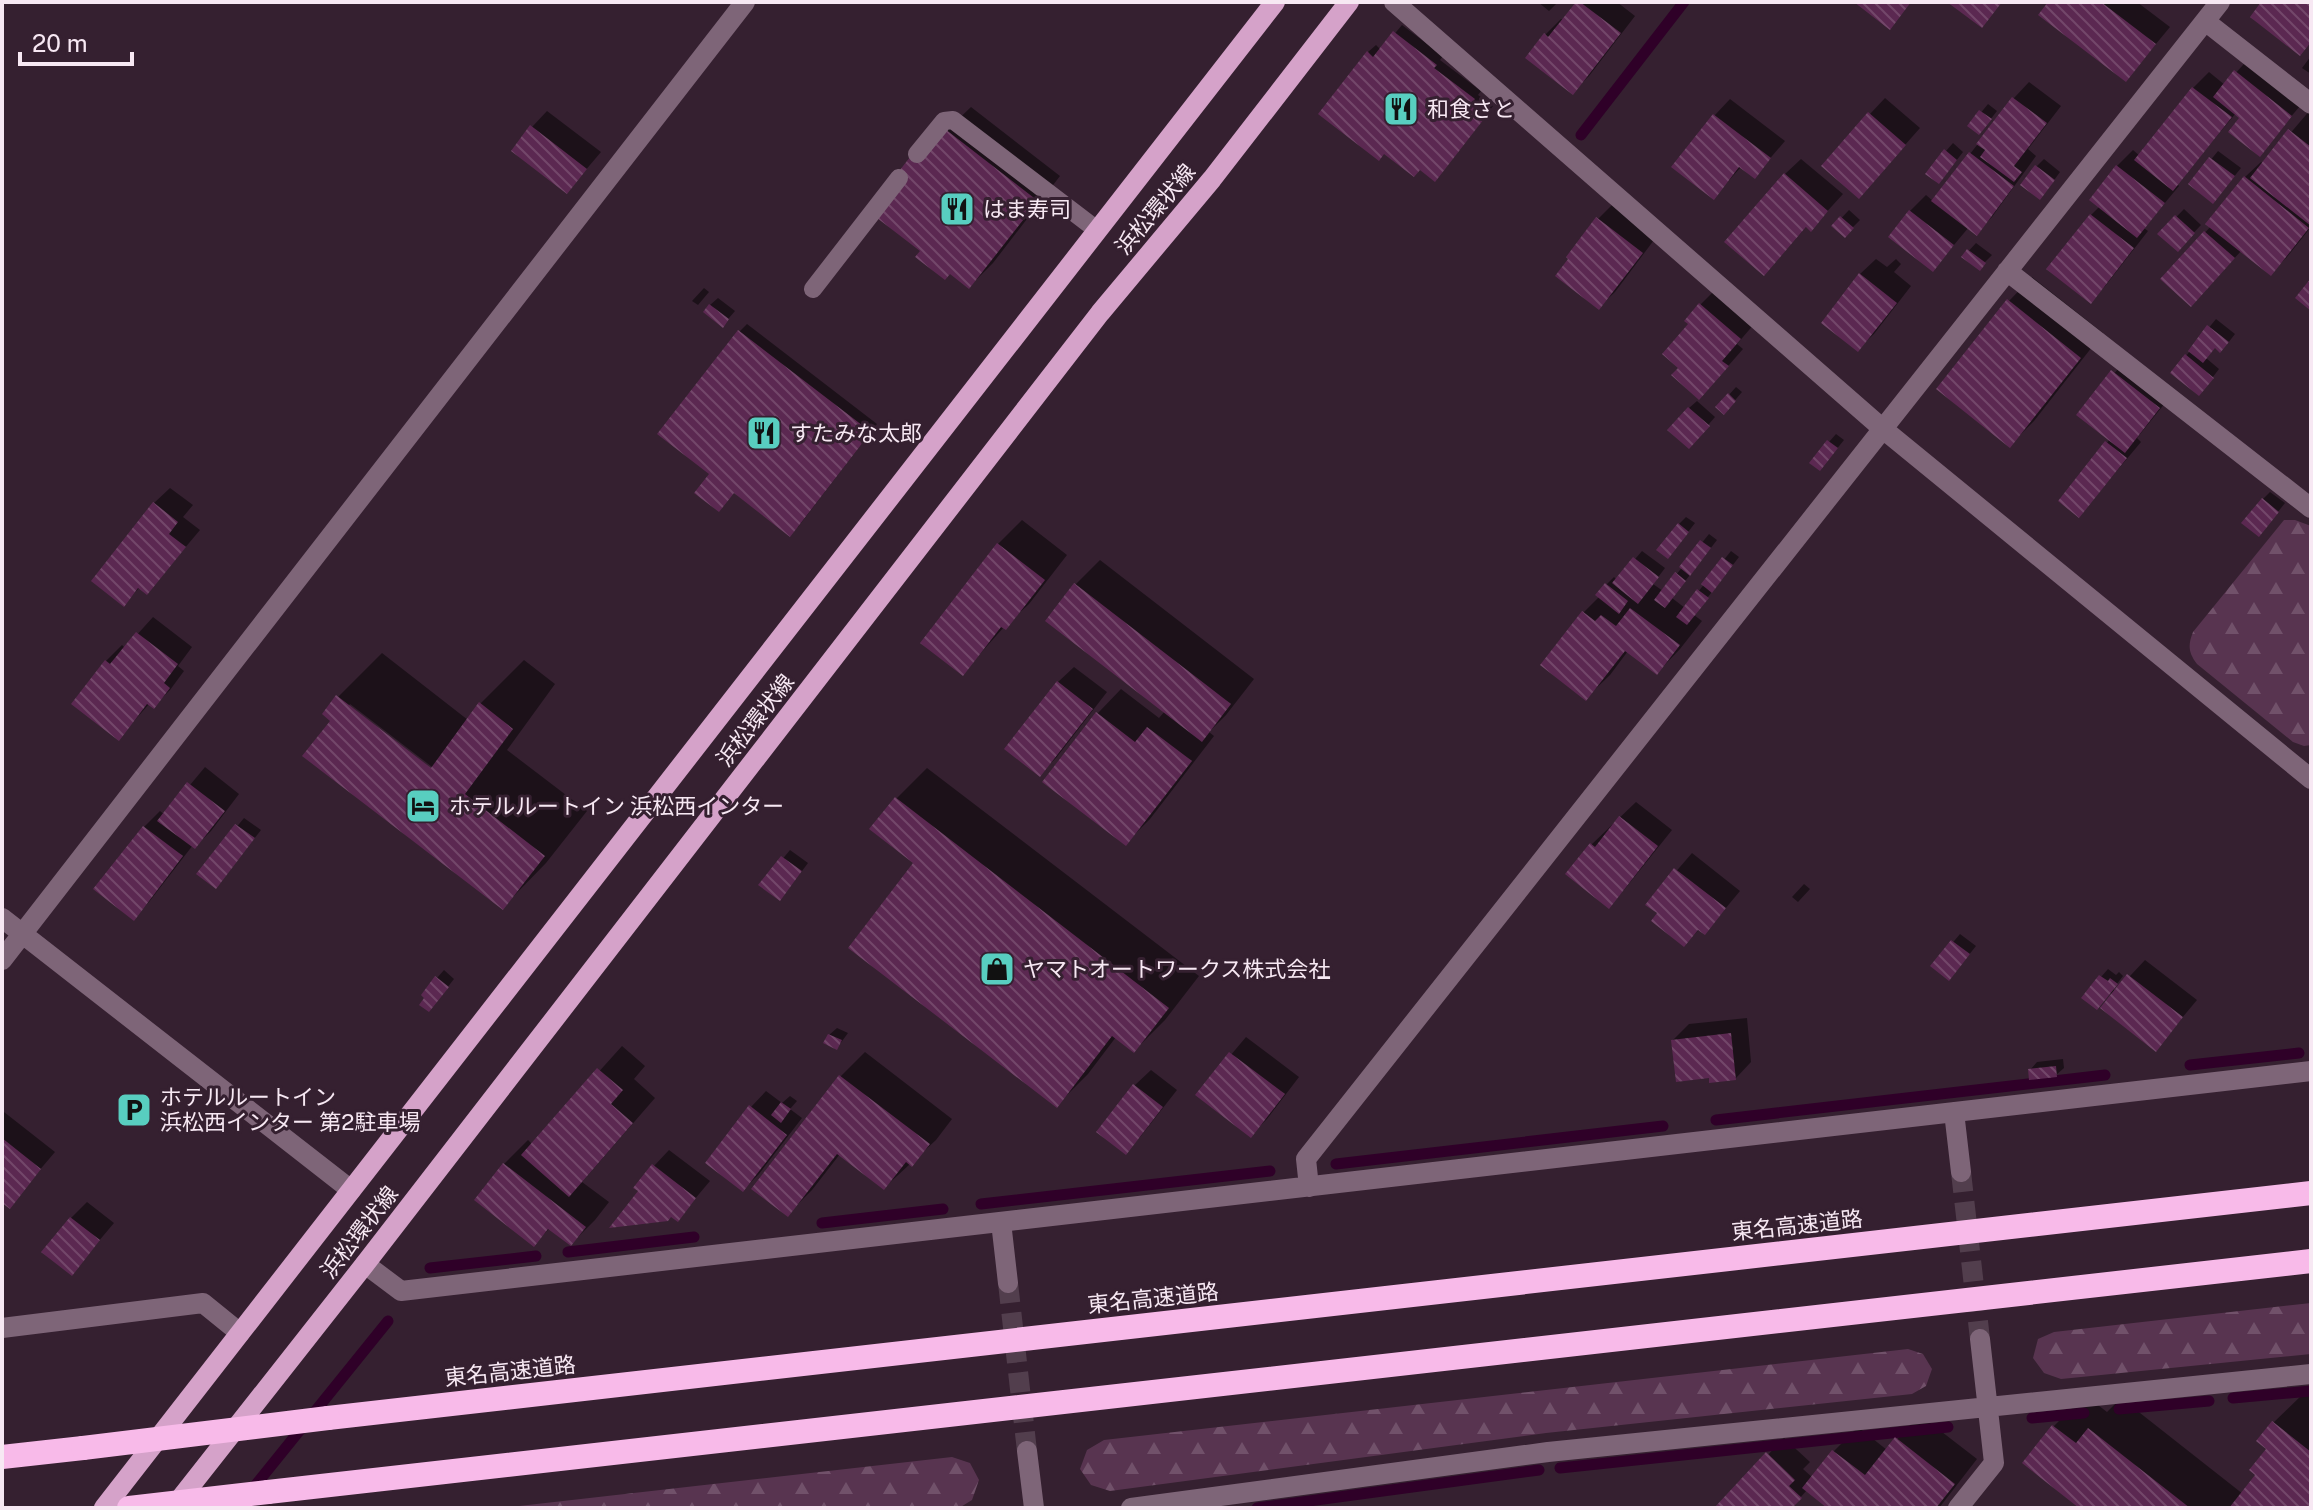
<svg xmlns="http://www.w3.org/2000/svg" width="2313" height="1510" font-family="'Public Sans','Noto Sans JP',sans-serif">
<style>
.forest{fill:url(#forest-firs)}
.shadow{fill:#0007;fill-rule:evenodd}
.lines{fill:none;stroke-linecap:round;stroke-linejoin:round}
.stream{stroke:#2f0028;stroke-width:11}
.building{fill:url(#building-back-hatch)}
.minor-tunnel{stroke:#523e4d;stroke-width:20;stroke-dasharray:20 10;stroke-linecap:butt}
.service{stroke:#7e6578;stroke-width:18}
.minor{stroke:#7e6578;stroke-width:20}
.tertiary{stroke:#7e6578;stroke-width:20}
.primary{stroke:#d5a2c9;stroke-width:20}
.motorway{stroke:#f8bae9;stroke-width:24}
.motorway-bridge{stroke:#f8bae9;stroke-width:24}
.labels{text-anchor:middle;stroke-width:6;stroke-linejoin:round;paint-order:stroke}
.poi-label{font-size:22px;fill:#f7e8f3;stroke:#352030;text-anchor:start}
.street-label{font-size:22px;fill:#f7e8f3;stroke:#352030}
</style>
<defs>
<pattern id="forest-firs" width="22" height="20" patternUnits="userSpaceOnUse" patternTransform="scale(2)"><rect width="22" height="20" fill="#583450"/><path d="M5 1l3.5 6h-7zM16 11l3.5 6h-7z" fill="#71516a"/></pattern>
<pattern id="building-back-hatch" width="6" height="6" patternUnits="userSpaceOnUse" patternTransform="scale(2)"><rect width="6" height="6" fill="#5b2851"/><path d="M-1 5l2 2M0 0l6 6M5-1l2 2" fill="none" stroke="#73476a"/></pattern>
</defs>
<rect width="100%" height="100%" fill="#352030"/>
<path class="forest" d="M2284,520H2295L2311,526V745L2304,746L2293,742L2197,664C2188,652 2188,645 2193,632Z
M2311,1303V1354L2061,1379L2044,1373L2033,1358L2038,1339L2054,1332Z
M1908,1349L1923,1354L1932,1369L1926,1386L1912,1394L1546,1433L1110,1491L1091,1485L1080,1469L1087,1450L1104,1440Z
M952,1457L970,1463L979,1480L972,1500L959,1508H501Z"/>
<path class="shadow" d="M1538,2H1558L1549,11Z
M1578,2H1617L1635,16L1589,76L1573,92L1545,35L1561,19L1564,20Z
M2050,2H2137L2170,27L2126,80Z
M1402,25L1443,56L1440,60L1481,91L1478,95L1493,106L1442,172L1368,52L1376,45L1381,50Z
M2251,56L2306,99L2259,154L2242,118L2236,113L2177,184L2179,186L2144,228L2148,231L2106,285L2091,301V215L2100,206L2117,166L2133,150L2140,156L2193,88L2209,72L2225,85Z
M2311,56V74L2302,68Z
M2029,82L2061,106L2028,149L2036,156L1992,217L1976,233L1969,227L1933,270L1910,211L1926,195L1933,201L2014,98Z
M1885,98L1920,128L1874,180L1870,114Z
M1730,99L1785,141L1754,177L1741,167L1714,197L1674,167L1715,115Z
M1988,104L1997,111L1986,125L1970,126Z
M971,107L1060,176L993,263L969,287L922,251L947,130Z
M2311,109V227L2287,257L2271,273L2242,250L2207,288L2163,279L2211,226L2245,177L2261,162L2264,164Z
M547,111L601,152L567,192L532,127Z
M1953,143L1963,152L1946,174V151Z
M2218,151L2241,168L2220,194L2191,184Z
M1801,159L1843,194L1811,229L1807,226L1779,258L1785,174Z
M2044,159L2060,172L2047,190L2036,167Z
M1614,203L1657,236L1615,292L1599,307L1598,219Z
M2184,209L2201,225L2185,242L2160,234Z
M1849,210L1860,220L1845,235L1834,226Z
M1976,243L1992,255L1979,268L1964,256Z
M1876,259L1887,267L1896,259L1901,264L1894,272L1911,286L1874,334L1858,349L1860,274Z
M2032,277L2103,333L2034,421L2010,445L2009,301Z
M704,288L709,292L698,305L692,301Z
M1716,289L1755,323L1737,344L1743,349L1715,381L1681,367L1691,324L1701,304Z
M718,298L735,311L723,325L710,305Z
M2216,319L2235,334L2228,343L2216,346L2206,358L2219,369L2206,386L2186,356Z
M747,324L877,424L798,527L712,474L740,331Z
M2129,356L2174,392L2137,438L2141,442L2079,516L2107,443L2110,439L2079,415Z
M1736,387L1742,392L1731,405L1718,407Z
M1697,401L1715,417L1696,439L1689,408Z
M1836,434L1844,440L1827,461L1829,442Z
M170,488L193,505L183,517L200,530L147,593L140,587L124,604L154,503Z
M2270,492L2285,503L2266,527L2263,499Z
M1686,517L1695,523L1675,549L1679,524Z
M1022,520L1067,555L1029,604L1004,627L963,673L922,643L998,544Z
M1709,534L1717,540L1672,598L1685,608L1731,551L1739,557L1694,615L1702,621L1680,649L1657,673L1628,651L1610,675L1586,698L1584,612L1600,596L1606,585L1614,577L1617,580L1642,551L1665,568L1653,584L1663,591Z
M1100,560L1254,679L1226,715L1209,732L1214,736L1150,819L1126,843L1045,781L1098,713L1121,689L1159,718L1165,711L1048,621L1076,584Z
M153,617L192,647L178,666L184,671L170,690L154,706L150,703L119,738L106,661L122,645L125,648Z
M382,653L468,720L480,704L524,660L555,684L507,750L587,811L546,863L503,907L338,697ZM350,704L440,773L438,776L348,707Z
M1074,667L1107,692L1056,758L1040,774L1058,682Z
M205,767L239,794L211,831L195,847L193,845L149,902L133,918L96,889L144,827L160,811L165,815Z
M927,768L1199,976L1165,1020L1134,1051L1116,1037L1088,1074L1057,1105L916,863L896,799Z
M1636,802L1672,830L1624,890L1609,906L1591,845Z
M244,818L261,830L223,879L199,873Z
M790,850L808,863L787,891L761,885Z
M1692,853L1740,891L1705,933L1700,929L1684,944L1660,913L1648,904Z
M1804,884L1810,889L1798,902L1792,897Z
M1960,934L1976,946L1956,971L1933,966Z
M2145,960L2197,1000L2156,1049L2111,993L2097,1007L2101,977L2108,969L2116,975L2119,972L2123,976L2113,989L2116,991Z
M444,970L454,979L436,1002L427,997L437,978Z
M1747,1018L1751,1062L1736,1078L1710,1076L1673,1040L1689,1024Z
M837,1028L848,1033L837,1048L829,1035Z
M1246,1037L1299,1077L1267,1119L1251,1135L1198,1094Z
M622,1046L645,1066L634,1079L655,1098L582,1182L609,1202L595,1220L571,1244L550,1228L534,1244L504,1164L528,1140L533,1145Z
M865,1052L952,1119L936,1140L884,1188L840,1154L812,1190L788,1214L754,1188L841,1076Z
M2063,1059L2064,1068L2056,1075L2030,1070L2037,1062Z
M1151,1070L1177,1090L1141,1136L1125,1152L1135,1085Z
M766,1091L782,1103L790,1096L797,1101L790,1109L802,1118L759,1174L743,1190L751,1107Z
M4,1112L55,1152L9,1206L2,1200Z
M669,1150L710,1181L678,1219L640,1191L654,1166Z
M87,1202L114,1223L71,1274V1218Z
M2305,1392L2311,1397V1508H2082L2025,1463L2054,1426L2085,1395L2107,1412L2121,1398L2243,1494L2258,1474L2269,1449L2273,1423Z
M1920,1415L1977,1459L1939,1508H1830L1807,1490L1791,1508H1717L1784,1438L1810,1462L1803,1469L1813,1478L1834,1451L1858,1427L1887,1450Z"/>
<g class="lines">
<path class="stream" d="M1581,135L1684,2
M2190,1065L2299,1053
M1716,1120L2105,1075
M1336,1164L1663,1126
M981,1204L1270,1171
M822,1223L943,1209
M568,1252L694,1237
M430,1268L536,1256
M2233,1398L2311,1391
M2119,1409L2209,1401
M2032,1418L2084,1413
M1560,1468L1948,1427
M237,1508L388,1321
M1257,1508L1539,1470"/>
</g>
<path class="building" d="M1576,2H1580L1621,33L1573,95L1525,58L1544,33L1548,37Z
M1854,2H1911L1890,30Z
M1947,2H2002L1982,28Z
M2048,2H2101L2156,44L2126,82L2038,15Z
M2261,2H2311V42L2300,56L2250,17Z
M1393,31L1437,65L1434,68L1475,99L1472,103L1487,115L1435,182L1420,170L1414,177L1384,154L1379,161L1318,114L1367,51L1373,57Z
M2234,70L2292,116L2260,157L2228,132L2239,118L2213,97Z
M2192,87L2232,117L2173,191L2134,160Z
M2012,97L2047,123L2014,166L2022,172L2014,182L1980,157L1985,150L1976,144Z
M1979,110L1992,119L1979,135L1967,126Z
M1868,112L1906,145L1859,199L1821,166Z
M1713,114L1771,158L1755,179L1739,167L1714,200L1671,167Z
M530,125L587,169L567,194L511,151Z
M945,129L1038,201L969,289L950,274L945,280L915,257L920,251L877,218L896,175L914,152Z
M2288,129L2311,147V226L2250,178Z
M1944,149L1957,160L1939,184L1925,174Z
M1969,152L2014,186L1977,236L1931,201Z
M2209,157L2235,176L2213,204L2188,184Z
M2035,165L2055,180L2040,200L2020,185Z
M2116,165L2165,203L2137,238L2089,200Z
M1784,173L1828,211L1811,232L1806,227L1764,276L1724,242Z
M2244,176L2309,228L2271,276L2205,224Z
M1909,210L1954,245L1933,272L1888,237Z
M2090,214L2134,248L2091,304L2046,269Z
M2175,215L2195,233L2178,252L2157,234Z
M1840,216L1854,228L1845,238L1831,226Z
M1596,217L1643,253L1599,310L1555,276L1568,259L1566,257Z
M2204,231L2235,258L2191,307L2160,279Z
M1967,249L1986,263L1980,271L1961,257Z
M1859,273L1897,303L1858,352L1821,323Z
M2311,278V311L2295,298Z
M2007,299L2081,358L2010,448L1936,389Z
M1699,303L1741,339L1722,361L1729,366L1699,400L1671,375L1678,368L1662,354L1688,324L1684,321Z
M709,304L729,319L723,328L703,312Z
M2207,325L2229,342L2220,353L2215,348L2203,363L2188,351Z
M738,330L871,432L790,537L734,493L719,512L694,493L709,474L657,434Z
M2185,354L2214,378L2199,396L2170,373Z
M2111,370L2160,408L2125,453L2076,415Z
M1728,393L1736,401L1724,415L1715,407Z
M1688,407L1710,426L1689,449L1667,430Z
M1827,440L1838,448L1820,471L1809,463Z
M2105,441L2127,458L2079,518L2058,501Z
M2262,498L2279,512L2259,537L2241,523Z
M153,502L178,522L169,534L186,547L147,595L138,588L124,607L91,581Z
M1678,523L1689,532L1668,559L1656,550Z
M1700,540L1711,548L1690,576L1679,567Z
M997,543L1045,580L1006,630L1001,627L963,676L920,643Z
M1633,557L1659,577L1638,604L1612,583Z
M1722,557L1733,565L1712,593L1701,584Z
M1675,572L1686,581L1665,608L1654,600Z
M1074,583L1231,704L1202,742L1045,621Z
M1605,583L1628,601L1619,614L1595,595Z
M1697,589L1709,598L1687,625L1676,617Z
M1630,608L1680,645L1657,675L1625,651L1586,701L1540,665L1582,611L1595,621L1601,615L1616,626Z
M136,632L178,664L164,683L170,688L154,709L147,704L119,741L71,704L105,660L110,664Z
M1057,681L1093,709L1040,777L1004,749Z
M336,695L431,768L479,702L513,729L465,794L545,856L503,910L302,756L330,721L322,714Z
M1096,712L1135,742L1147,727L1192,761L1126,846L1042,782Z
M187,782L225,811L195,849L157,821Z
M895,797L1169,1008L1134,1053L1112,1036L1057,1108L848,948L913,863L869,829Z
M1619,816L1658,846L1609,909L1565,874L1590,843L1595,847Z
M235,824L255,838L216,889L196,874Z
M143,826L183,856L134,921L93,889Z
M781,856L802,871L780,901L758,885Z
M1674,868L1726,908L1705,935L1698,930L1684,947L1651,921L1657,913L1645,905Z
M1951,940L1970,954L1949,981L1930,966Z
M2127,974L2183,1017L2156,1052L2100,1008Z
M2099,975L2108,981L2110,978L2118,984L2097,1010L2081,998Z
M435,976L449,987L429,1012L419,1005L424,998L421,995Z
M1731,1033L1736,1080L1709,1083V1078L1676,1082L1671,1040Z
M828,1034L842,1040L837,1050L823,1043Z
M1229,1052L1285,1094L1251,1138L1195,1095Z
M2056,1066L2057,1077L2029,1080L2028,1069Z
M597,1068L623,1090L611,1104L633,1123L569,1197L521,1155Z
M839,1075L930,1144L912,1167L906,1162L884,1190L837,1154L788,1217L751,1189Z
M1133,1084L1163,1107L1126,1155L1096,1132Z
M781,1102L791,1109L781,1123L771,1115Z
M749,1105L787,1135L743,1192L705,1163Z
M2,1138L41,1169L10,1209L2,1203Z
M503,1163L586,1227L571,1246L548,1229L534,1247L474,1200Z
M652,1164L696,1198L678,1222L671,1217L668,1221L609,1228L638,1191L633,1188Z
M70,1217L100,1240L72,1276L41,1252Z
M2272,1421L2311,1452V1508H2229L2255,1475L2249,1470L2266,1449L2256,1441Z
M2052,1425L2076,1443L2088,1428L2190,1508H2079L2022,1463Z
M1895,1437L1955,1484L1936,1508H1827L1802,1488L1832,1450L1865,1475Z
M1766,1452L1795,1480L1789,1486L1802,1498L1792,1508H1714Z"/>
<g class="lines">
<path class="minor-tunnel" d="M1961,1172L1980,1339
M1008,1283L1027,1451"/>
<path class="service" d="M917,154L944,121L953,120L1097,230
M813,289L899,178"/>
<path class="minor" d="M1394,2L1883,429L2311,779
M2205,21L2311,104
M2007,271L2311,508
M2,918L351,1190
M2,960L745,2
M1954,1112L1961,1172
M1309,1187L1306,1159L2220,2
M1001,1222L1008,1283
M365,1264L401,1291L2311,1071
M1027,1451L1034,1508
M1131,1508L1548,1452L2311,1374
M1958,1508L1994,1463L1980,1339"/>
<path class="tertiary" d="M2,1328L203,1303L240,1333"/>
<path class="primary" d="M104,1508L1275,2
M173,1508L365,1264L1100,313L1212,179L1349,2"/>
<path class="motorway" d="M328,1418L2311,1193
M2,1457L83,1448
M268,1492L2311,1261"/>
<path class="motorway-bridge" d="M83,1448L328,1418
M129,1508L268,1492"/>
</g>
<defs>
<symbol id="restaurant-square" viewBox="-11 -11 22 22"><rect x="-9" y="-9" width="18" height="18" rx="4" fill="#58cec0" stroke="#352030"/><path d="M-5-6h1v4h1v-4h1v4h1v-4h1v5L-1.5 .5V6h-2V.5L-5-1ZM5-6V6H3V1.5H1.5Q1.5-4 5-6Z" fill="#111"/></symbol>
<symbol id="hotel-square" viewBox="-11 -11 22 22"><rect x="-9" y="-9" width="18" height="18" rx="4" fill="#58cec0" stroke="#352030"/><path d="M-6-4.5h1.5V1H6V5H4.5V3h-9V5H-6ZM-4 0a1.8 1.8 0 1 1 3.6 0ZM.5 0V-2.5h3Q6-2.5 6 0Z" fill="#111"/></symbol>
<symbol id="shop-square" viewBox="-11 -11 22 22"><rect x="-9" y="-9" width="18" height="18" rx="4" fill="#58cec0" stroke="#352030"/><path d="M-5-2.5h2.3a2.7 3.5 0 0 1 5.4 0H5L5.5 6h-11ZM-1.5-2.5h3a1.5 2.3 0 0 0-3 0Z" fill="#111"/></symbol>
<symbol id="parking-square" viewBox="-11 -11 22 22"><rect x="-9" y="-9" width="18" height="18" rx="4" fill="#58cec0" stroke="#352030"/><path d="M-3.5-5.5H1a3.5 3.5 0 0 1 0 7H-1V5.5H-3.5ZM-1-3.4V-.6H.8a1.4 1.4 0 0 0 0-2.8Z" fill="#111"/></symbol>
</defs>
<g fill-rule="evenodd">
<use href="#restaurant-square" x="1381" y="89" width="40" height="40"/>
<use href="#restaurant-square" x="937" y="189" width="40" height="40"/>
<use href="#restaurant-square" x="744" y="413" width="40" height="40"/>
<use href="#hotel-square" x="403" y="786" width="40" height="40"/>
<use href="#shop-square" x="977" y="949" width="40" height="40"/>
<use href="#parking-square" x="114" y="1090" width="40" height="40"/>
</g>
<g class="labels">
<g class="poi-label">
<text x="1427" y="117">和食さと</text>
<text x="983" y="217">はま寿司</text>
<text x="790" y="441">すたみな太郎</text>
<text x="449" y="814">ホテルルートイン 浜松西インター</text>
<text x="1023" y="977">ヤマトオートワークス株式会社</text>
<text x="160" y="1105">ホテルルートイン<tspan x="160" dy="25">浜松西インター 第2駐車場</tspan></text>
</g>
<g class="street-label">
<text transform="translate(1155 209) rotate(-50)" y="8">浜松環状線</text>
<text transform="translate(755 720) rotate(-52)" y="8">浜松環状線</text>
<text transform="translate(1797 1225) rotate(-6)" y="8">東名高速道路</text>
<text transform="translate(359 1232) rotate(-52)" y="8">浜松環状線</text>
<text transform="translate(1153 1298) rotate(-6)" y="8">東名高速道路</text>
<text transform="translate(510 1371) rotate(-6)" y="8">東名高速道路</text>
</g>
</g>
<rect width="2313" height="1510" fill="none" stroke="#f7e8f3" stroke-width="8"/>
<path d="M20 52v12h112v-12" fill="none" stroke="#f7e8f3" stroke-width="4"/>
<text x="32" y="52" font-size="24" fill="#f7e8f3" stroke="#352030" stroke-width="6" paint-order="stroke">20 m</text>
</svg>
